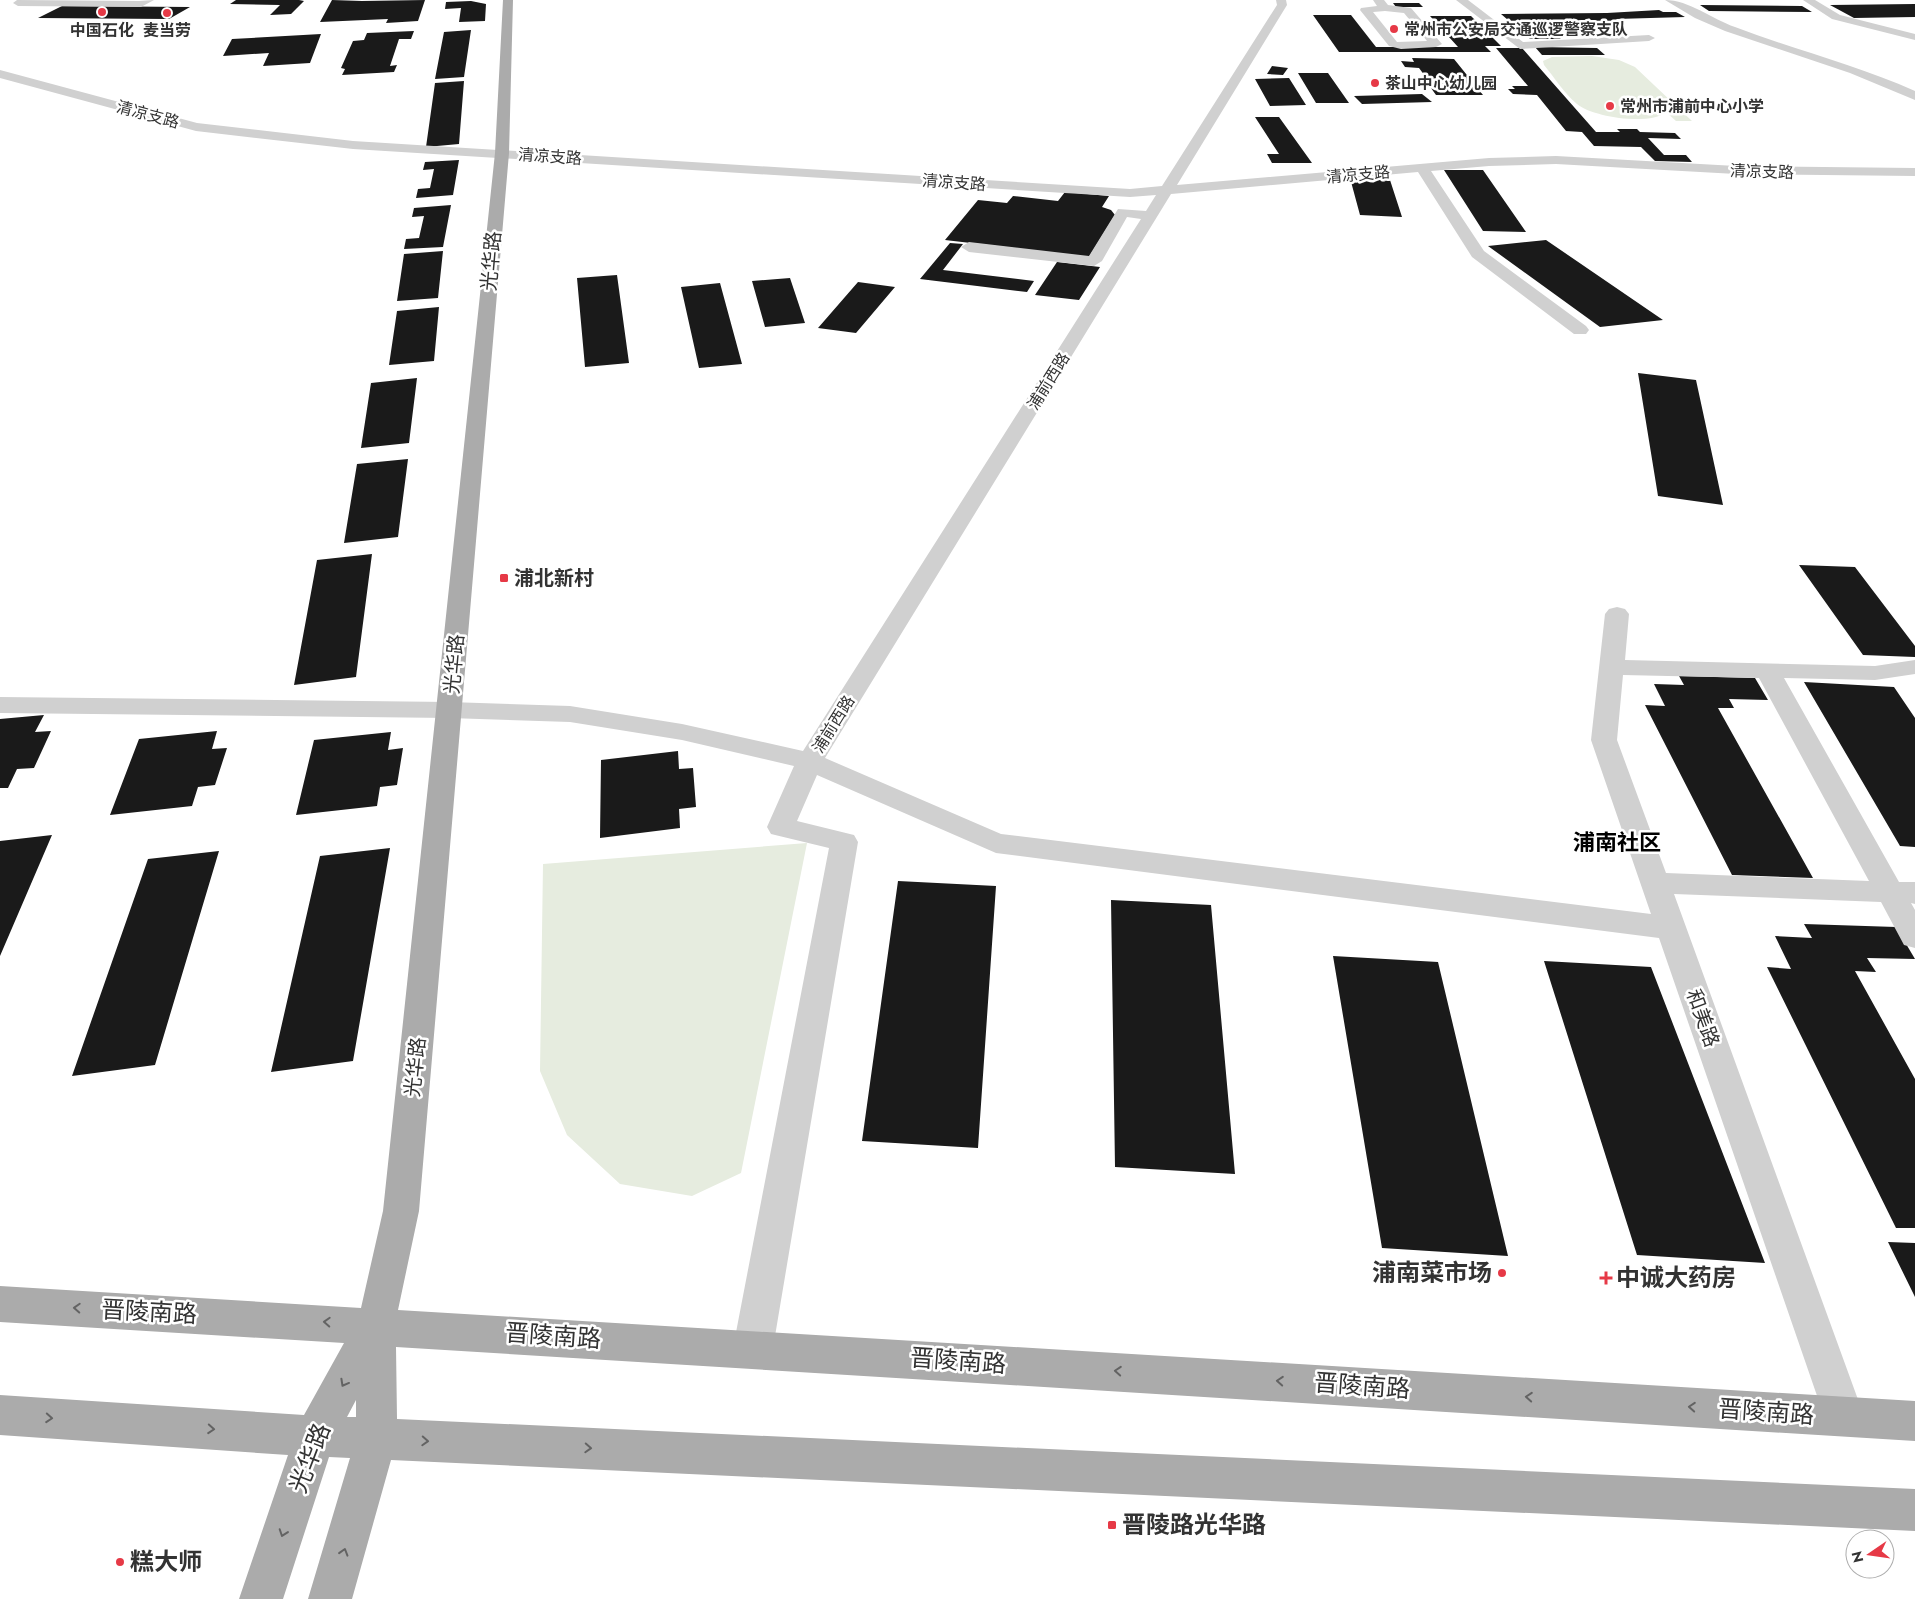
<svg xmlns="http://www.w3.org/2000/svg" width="1915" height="1599" font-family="Jost,'Noto Sans SC',sans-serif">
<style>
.green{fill:#e6ecdf}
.building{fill:#1a1a1a}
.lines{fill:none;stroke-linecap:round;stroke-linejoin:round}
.minor{fill:#d0d0d0;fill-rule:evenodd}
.major{fill:#ababab;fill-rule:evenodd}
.oneway{stroke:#636363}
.poi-dot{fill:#e63946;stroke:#fff;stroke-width:2}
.labels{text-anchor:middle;stroke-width:5;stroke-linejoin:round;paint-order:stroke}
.far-poi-label{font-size:16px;font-weight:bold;fill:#333;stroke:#fff;text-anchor:start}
.far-street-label{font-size:16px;fill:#333;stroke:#fff}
.street-label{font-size:20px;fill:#333;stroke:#fff}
.poi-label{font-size:20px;font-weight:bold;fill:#333;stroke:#fff;text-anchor:start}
.quarter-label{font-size:22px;font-weight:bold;fill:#000;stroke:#fff}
.near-poi-label{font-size:24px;font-weight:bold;fill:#333;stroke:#fff;text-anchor:start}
.near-street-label{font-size:24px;fill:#333;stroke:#fff}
</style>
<rect width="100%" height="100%" fill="#fff"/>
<path class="green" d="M1592,56L1619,60L1635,67L1692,121H1676L1666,112C1650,126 1592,117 1577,104C1564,93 1554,77 1544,65L1543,61L1552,57Z
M807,843L741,1173L692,1196L620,1184L567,1135L540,1071L543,864Z"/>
<path class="building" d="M236,0H299L304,1L291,14L270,15L280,5L230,4Z
M332,0L362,1L425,0L418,21L386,23L388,19L320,22Z
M471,1L486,4L485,21L459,22L461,8L445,9L446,2Z
M1393,3H1419L1423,7H1396Z
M1915,4V17L1854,18L1830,5Z
M1700,5L1802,6L1812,12L1709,11Z
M62,6L190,7L169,19L38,18Z
M1659,10L1663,12H1676L1685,17L1616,19L1621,24L1566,23L1549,29L1561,39H1530L1501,14L1607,13Z
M1313,15H1351L1376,47H1458L1430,16H1471L1501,46H1485L1491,52H1339Z
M471,30L464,77L435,79L444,32Z
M414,31L411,39H399L390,66L397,65L394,72L342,75L345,69L341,68L353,41L364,40L367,33Z
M321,34L310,63L263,66L269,53L223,56L232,39Z
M1535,47L1597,48L1605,55H1542Z
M1496,48H1522L1596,132H1620L1617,129H1637L1640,132L1675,133L1681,139L1648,138L1664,155H1686L1692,162L1655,161L1641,147L1594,146L1582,132L1566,131L1537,95L1513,94L1508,89H1515L1512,86H1528Z
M1412,58L1454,59L1483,95H1436L1431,88H1420L1415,80H1428L1419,68L1405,67L1401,61L1414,62Z
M1272,66L1288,68L1283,75L1267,74Z
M1298,73H1328L1349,103H1316Z
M1289,78L1306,105L1270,106L1255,79Z
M464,81L459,144L426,147L435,83Z
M1422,94L1432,102L1362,104L1354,96Z
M1255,117H1279L1312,163H1272L1267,154H1279Z
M459,160L453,195L416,198L418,189L430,188L434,169L423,170L425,162Z
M1444,170H1483L1526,232L1483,231Z
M1350,178L1390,180L1402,217L1360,215Z
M1065,192L1109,196L1102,207L1111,210L1115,215L1089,257L945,240L978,200L1007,203L1013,196L1058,201Z
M451,205L443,247L404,249L406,239L419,238L424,216L412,217L414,208Z
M1546,240L1663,320L1600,327L1488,246Z
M950,243L963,244L943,270L1034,281L1027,292L920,279Z
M443,251L438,298L397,301L404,254Z
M1057,262L1100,267L1079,300L1035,295Z
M617,275L629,363L585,367L577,278Z
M790,278L805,323L765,327L752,281Z
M858,282L895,287L856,333L818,328Z
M720,283L742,364L699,368L681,287Z
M439,307L434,361L389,365L397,311Z
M1638,373L1696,380L1723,505L1658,496Z
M417,378L409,443L361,448L371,383Z
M408,459L398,537L344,543L357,464Z
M372,554L356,677L294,685L317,560Z
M1799,565L1855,567L1915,646V657L1863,655Z
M1679,676L1755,678L1768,700L1729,699L1734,708H1718L1813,878L1732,875L1645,705L1665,706L1654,684L1684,685Z
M1804,682L1894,687L1915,718V847L1900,846Z
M44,715L35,732L51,731L34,768L17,769L8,788H0V719Z
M217,731L212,749L227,748L215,785L198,787L192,806L110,815L139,739Z
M391,732L388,750L403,748L397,785L380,787L377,806L296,815L314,740Z
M678,751L679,769L693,768L696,807L679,809L680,828L600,838L601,760Z
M52,835L0,956V841Z
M390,848L353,1061L271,1072L320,856Z
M219,851L155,1065L72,1076L148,859Z
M898,881L996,886L978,1148L862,1141Z
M1111,900L1211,905L1235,1174L1115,1167Z
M1804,924L1896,927L1915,959L1867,958L1876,972L1855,971L1915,1079V1228H1896L1767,967L1791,969L1775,936L1812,938Z
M1333,956L1438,962L1508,1256L1382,1248Z
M1544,961L1651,967L1765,1263L1637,1255Z
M1888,1242L1915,1243V1297Z"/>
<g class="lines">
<path class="minor" d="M17,0L139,1L154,0L141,7L18,6L13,3Z
M1276,0H1286L1287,5L1177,185L1489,158L1556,156L1736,166L1915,168V176L1736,174L1556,164L1489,166L1431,171L1484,251L1586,326L1589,330L1586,334H1574L1472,257L1418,172L1171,194L825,758L1001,834L1651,914L1591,740L1605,614L1609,609L1617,607L1625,609L1629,614L1625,660L1875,666L1915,660V674L1875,680L1784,678L1899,882H1915V904L1911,903L1915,910V948L1904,945L1881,902L1674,894L1864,1416L1858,1430L1844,1436L1830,1430L1824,1416L1659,938L996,853L817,775L797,821L854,835L858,842L773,1348L767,1361L753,1367L739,1361L733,1348L829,848L771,834L767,827L794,766L682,740L570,722L449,718L0,713V697L449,702L570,706L682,724L803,751L1141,219L1127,217L1102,261L1094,266L969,252L961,247L969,242L1089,256L1118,209L1146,211L1156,195L1130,197L353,149L196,131L0,78V70L197,123L353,141L1130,189L1162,186L1277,5ZM1623,675L1759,678L1869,881L1666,873L1617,740Z
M1373,0H1384L1388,5L1411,8L1442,44L1436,47L1401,49L1389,46L1360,10L1361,8L1377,6ZM1385,11L1404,13L1427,41L1397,42L1373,12Z
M1456,0H1468L1523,42L1649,35L1655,38L1649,41L1520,49Z
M1665,0C1689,0 1712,19 1735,27C1795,50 1857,65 1915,91V100L1850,73L1725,31L1695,18Z
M1803,0H1815L1840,15L1915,34V40L1832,19Z"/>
<path class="major" d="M503,0H513L509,153L419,1211L398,1310L1915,1401V1441L396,1347L397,1419L1915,1489V1531L391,1460L352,1599H308L350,1458L329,1457L283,1599H239L288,1455L0,1435V1395L304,1415L344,1343L0,1322V1286L361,1308L383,1211L495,153ZM356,1400V1417H347Z"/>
</g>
<defs><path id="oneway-chevron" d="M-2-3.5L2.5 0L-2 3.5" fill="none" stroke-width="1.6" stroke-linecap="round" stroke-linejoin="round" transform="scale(1.25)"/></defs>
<g class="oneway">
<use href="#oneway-chevron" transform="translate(77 1308) rotate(-177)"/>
<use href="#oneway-chevron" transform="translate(327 1322) rotate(-177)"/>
<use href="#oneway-chevron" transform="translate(1118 1371) rotate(-176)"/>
<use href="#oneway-chevron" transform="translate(1280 1381) rotate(-176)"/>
<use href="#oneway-chevron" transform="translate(344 1383) rotate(119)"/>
<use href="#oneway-chevron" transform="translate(1529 1397) rotate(-176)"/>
<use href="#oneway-chevron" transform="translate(1692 1407) rotate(-176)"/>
<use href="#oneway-chevron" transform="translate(49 1418) rotate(4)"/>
<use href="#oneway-chevron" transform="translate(211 1429) rotate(4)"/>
<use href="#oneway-chevron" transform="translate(425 1441) rotate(3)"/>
<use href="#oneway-chevron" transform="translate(588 1448) rotate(3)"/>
<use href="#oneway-chevron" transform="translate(283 1533) rotate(109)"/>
<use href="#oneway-chevron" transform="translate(344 1552) rotate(-73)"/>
</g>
<g class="poi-dot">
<circle cx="102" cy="12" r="5"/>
<circle cx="167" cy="13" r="5"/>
<circle cx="1394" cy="29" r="5"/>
<circle cx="1375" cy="83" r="5"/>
<circle cx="1610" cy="106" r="5"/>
<rect x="499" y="573" width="10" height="10" rx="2.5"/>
<circle cx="1502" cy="1273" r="5"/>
<path d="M1603.5 1270.5h5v5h5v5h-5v5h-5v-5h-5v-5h5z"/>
<rect x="1107" y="1520" width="10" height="10" rx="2.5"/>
<circle cx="120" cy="1562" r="5"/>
</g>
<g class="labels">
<g class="far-poi-label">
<text x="1404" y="35">常州市公安局交通巡逻警察支队</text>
<text x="102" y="36" text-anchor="middle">中国石化</text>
<text x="167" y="36" text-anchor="middle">麦当劳</text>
<text x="1385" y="89">茶山中心幼儿园</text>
<text x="1620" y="112">常州市浦前中心小学</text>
</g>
<g class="far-street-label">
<text transform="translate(148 114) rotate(15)" y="6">清凉支路</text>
<text transform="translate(550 156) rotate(4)" y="6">清凉支路</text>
<text transform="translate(1762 171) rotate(2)" y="6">清凉支路</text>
<text transform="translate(1358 174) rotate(-5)" y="6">清凉支路</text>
<text transform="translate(954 182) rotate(4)" y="6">清凉支路</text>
<text transform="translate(1048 381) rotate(-58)" y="6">浦前西路</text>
<text transform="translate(833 724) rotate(-58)" y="6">浦前西路</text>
</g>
<g class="street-label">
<text transform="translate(491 261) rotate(-85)" y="7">光华路</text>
<text transform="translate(454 664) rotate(-85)" y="7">光华路</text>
<text transform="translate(1703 1018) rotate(70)" y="7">和美路</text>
<text transform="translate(415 1067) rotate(-84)" y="7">光华路</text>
</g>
<g class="poi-label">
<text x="514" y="585">浦北新村</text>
</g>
<g class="quarter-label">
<text x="1617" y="850">浦南社区</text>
</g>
<g class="near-poi-label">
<text x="1492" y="1281" text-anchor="end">浦南菜市场</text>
<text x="1616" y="1286">中诚大药房</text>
<text x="1122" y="1533">晋陵路光华路</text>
<text x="130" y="1570">糕大师</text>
</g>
<g class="near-street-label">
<text transform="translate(149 1312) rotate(3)" y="8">晋陵南路</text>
<text transform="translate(553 1336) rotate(4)" y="8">晋陵南路</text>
<text transform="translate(958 1361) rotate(4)" y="8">晋陵南路</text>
<text transform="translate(1362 1386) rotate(4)" y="8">晋陵南路</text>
<text transform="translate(1766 1412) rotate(4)" y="8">晋陵南路</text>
<text transform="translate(310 1458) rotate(-69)" y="8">光华路</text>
</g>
</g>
<g transform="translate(1870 1554) rotate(257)"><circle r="24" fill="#ffffff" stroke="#adadad"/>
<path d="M0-4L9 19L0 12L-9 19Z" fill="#e63946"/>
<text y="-8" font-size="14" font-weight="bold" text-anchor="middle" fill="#333333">N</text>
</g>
</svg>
